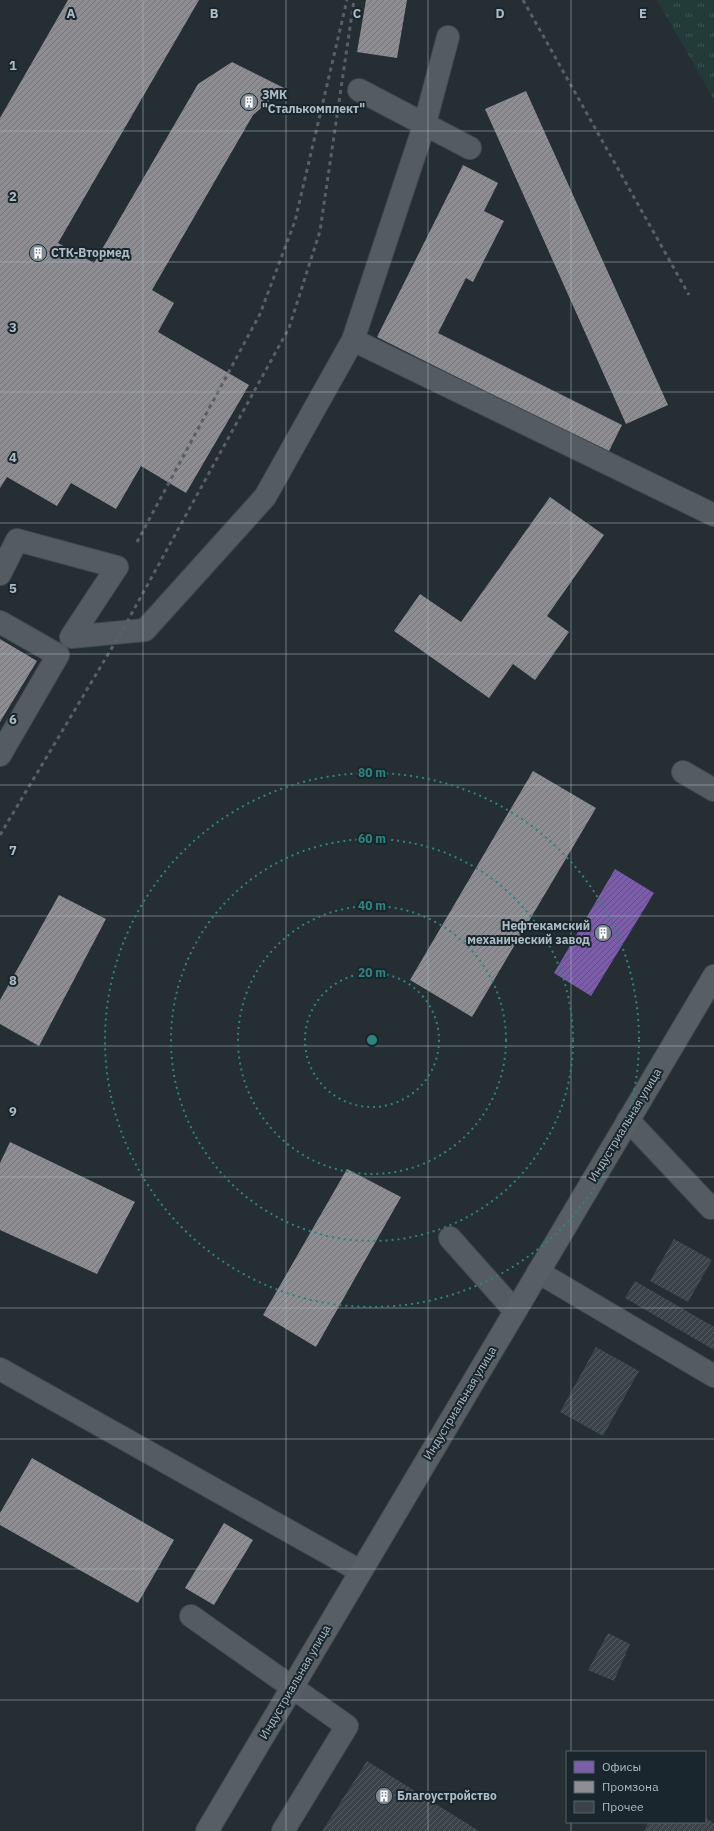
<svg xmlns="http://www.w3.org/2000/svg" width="714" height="1831" font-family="'IBM Plex Sans',sans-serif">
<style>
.grass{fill:url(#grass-tufts)}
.offices{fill:url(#offices-hatch)}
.industry{fill:url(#industry-hatch)}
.building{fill:url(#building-hatch)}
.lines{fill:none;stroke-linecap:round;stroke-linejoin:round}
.minor-casing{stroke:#424a4e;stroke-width:24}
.major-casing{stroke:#424b50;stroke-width:24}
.minor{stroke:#545c62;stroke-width:22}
.major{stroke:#575f64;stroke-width:22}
.rail{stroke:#596065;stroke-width:3;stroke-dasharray:4 4;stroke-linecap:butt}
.grid{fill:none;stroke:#adbcc6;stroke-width:1;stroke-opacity:0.55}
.ring{fill:none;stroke:#2f8480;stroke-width:2;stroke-dasharray:2 4}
.labels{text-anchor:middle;stroke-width:4;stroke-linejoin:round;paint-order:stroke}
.poi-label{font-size:12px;font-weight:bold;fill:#adbcc6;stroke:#19262e;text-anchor:start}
.street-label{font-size:12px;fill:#adbcc6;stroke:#19262e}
.grid-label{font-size:13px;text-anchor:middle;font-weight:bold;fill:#adbcc6;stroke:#19262e;stroke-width:4;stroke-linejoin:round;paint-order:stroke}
.centre{fill:#2f8480;stroke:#19262e;stroke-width:2}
.ring-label{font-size:12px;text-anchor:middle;font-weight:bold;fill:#2f8480;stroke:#19262e;stroke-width:4;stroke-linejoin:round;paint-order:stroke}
</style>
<defs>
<pattern id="grass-tufts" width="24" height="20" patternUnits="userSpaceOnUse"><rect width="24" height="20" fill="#223a38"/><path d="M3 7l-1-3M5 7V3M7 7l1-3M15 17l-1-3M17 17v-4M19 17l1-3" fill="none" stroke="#3f5553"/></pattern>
<pattern id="offices-hatch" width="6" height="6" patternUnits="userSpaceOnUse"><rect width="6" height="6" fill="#7b5ea7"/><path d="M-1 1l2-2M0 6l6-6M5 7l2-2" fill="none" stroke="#5f4f7c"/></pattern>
<pattern id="industry-hatch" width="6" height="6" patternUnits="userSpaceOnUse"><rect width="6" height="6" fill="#8d8d92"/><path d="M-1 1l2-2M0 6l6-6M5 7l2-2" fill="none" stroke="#727478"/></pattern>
<pattern id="building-hatch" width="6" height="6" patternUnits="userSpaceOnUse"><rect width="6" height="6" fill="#3c4348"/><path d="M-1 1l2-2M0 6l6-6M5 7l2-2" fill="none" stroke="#565c61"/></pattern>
</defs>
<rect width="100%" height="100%" fill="#252e33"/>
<path class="grass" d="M657,0H714V100Z"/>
<path class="offices" d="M615,869L654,893L591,996L554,973Z"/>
<path class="industry" d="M68,0H199L58,243L94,263L198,84L232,62L284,88L253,115L152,290L174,303L158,332L249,385L186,493L141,466L116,509L71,483L57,506L7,477L0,488V118Z
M366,0H407L397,58L357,52Z
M526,91L668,405L626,424L485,109Z
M463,165L498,183L484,211L504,221L473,282L466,278L438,333L622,425L608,453L377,337Z
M550,497L604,535L547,616L569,632L535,680L513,664L489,698L394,631L420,594L461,622Z
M0,639L37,661L0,722Z
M533,771L596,808L472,1017L410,980Z
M59,895L106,919L39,1046L0,1024V1000Z
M10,1142L135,1202L97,1274L0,1230V1163Z
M347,1169L401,1197L316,1347L263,1315Z
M32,1458L174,1540L138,1603L0,1525V1513Z
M224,1523L253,1540L214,1605L185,1588Z"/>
<path class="building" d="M674,1239L712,1260L688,1302L650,1281Z
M635,1281L714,1327V1350L625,1298Z
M596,1347L639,1371L603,1436L560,1412Z
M608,1633L630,1644L614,1681L588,1670Z
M367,1761L479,1831H322Z
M705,1818L714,1823V1831H644L649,1822H705Z"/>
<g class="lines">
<defs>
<path id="minor" d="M448,37L425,123L353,340L714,515
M359,90L470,148
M0,574L17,540L117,567L71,637L145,630L265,497L353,340
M0,622L58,655L0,755
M683,772L714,790
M628,1120L711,1208
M450,1238L515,1311
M538,1272L714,1376
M0,1369L360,1571
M191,1616L347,1726L283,1831"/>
<path id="major" d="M207,1831L714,976"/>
</defs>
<use href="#minor" class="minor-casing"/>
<use href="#major" class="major-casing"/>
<use href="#minor" class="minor"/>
<use href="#major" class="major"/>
<path class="rail" d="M523,0L689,295
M137,542L260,314L295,221L347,0
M0,835L122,631L289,328L320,231L354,0"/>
</g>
<path class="grid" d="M143,0V1831M286,0V1831M428,0V1831M571,0V1752M0,131H714M0,262H714M0,392H714M0,523H714M0,654H714M0,785H714M0,916H714M0,1046H714M0,1177H714M0,1308H714M0,1439H714M0,1569H714M0,1700H714M571,1822V1831"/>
<g class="ring">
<circle cx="372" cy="1040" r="67"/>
<circle cx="372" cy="1040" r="134"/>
<circle cx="372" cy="1040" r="201"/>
<circle cx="372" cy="1040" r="267"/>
</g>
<defs>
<symbol id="building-disc" viewBox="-11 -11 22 22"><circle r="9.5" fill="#7d8a93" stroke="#19262e"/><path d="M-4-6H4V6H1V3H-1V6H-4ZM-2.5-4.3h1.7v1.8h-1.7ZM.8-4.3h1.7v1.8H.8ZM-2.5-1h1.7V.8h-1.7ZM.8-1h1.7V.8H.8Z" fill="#fff"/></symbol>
</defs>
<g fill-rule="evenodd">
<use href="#building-disc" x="239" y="92" width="20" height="20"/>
<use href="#building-disc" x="28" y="243" width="20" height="20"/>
<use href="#building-disc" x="593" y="923" width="20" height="20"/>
<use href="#building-disc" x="374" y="1786" width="20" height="20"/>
</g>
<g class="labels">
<g class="poi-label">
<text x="262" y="99">ЗМК<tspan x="262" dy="14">"Сталькомплект"</tspan></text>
<text x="51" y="257">СТК-Втормед</text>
<text x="590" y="930" text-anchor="end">Нефтекамский<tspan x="590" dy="14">механический завод</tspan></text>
<text x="397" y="1800">Благоустройство</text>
</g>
<g class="street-label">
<text transform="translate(625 1125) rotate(-59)" y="4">Индустриальная улица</text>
<text transform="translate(460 1403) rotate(-59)" y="4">Индустриальная улица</text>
<text transform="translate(295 1682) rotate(-60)" y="4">Индустриальная улица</text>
</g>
</g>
<g class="grid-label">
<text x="71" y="18">A</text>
<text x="214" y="18">B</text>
<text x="357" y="18">C</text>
<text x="500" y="18">D</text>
<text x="643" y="18">E</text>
<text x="13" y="70">1</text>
<text x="13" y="201">2</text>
<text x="13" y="332">3</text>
<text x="13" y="462">4</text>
<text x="13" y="593">5</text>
<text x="13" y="724">6</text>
<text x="13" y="855">7</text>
<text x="13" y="985">8</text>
<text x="13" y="1116">9</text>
</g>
<circle cx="372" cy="1040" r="6" class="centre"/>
<g class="ring-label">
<text x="372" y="777">80 m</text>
<text x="372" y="843">60 m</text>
<text x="372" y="910">40 m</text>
<text x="372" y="977">20 m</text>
</g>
<rect x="566" y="1751" width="140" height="72" fill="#19262e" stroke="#54626b"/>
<rect x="574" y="1761" width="20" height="12" fill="#7b5ea7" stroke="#54626b"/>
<text x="602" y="1771" font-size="12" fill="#adbcc6">Офисы</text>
<rect x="574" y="1781" width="20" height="12" fill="#8d8d92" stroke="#54626b"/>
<text x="602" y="1791" font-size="12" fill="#adbcc6">Промзона</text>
<rect x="574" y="1801" width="20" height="12" fill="#3c4348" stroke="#54626b"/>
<text x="602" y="1811" font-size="12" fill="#adbcc6">Прочее</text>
</svg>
